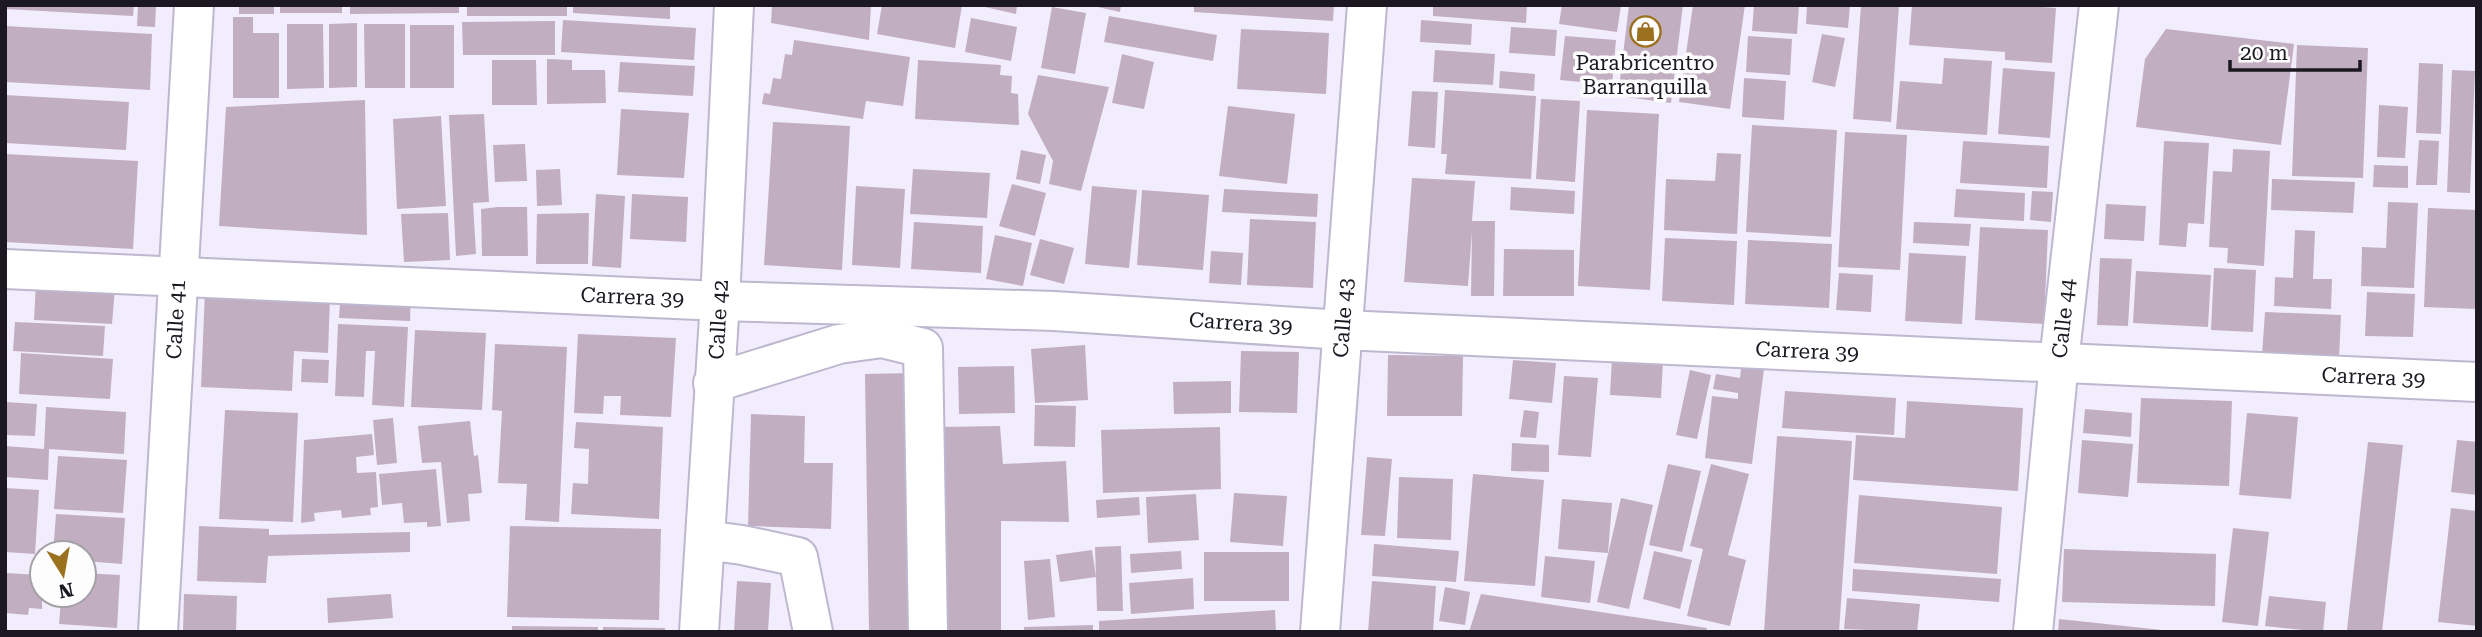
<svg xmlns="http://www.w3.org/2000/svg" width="2482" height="637" font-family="'Roboto Serif',serif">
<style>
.building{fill:#c2aec1}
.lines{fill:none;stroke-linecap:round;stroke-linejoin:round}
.minor-casing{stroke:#bdb7cf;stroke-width:42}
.minor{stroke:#fff;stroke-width:38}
.labels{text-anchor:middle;stroke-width:7;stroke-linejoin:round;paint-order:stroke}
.poi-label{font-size:21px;fill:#1b1821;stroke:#fdfdfd}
.street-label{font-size:21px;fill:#1b1821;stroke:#fdfdfd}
</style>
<rect width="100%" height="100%" fill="#f2edfd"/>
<path class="building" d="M5,5H134L133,16L5,9Z
M138,5H156L155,27L137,26Z
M239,5H274V14H239Z
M280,5H342V13H280Z
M350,5H459V13L350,14Z
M467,5H567V16H467Z
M573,5H670V19L573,13Z
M772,5H871L869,40L771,23Z
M882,5H962L955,48L877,34Z
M976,5H1017L1016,14Z
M1089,5H1121L1120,12Z
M1194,5H1334L1333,21L1194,12Z
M1433,5H1527L1526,23L1433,16Z
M1562,5H1621L1617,32L1559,24Z
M1629,5H1683L1671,103L1618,96Z
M1693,5H1745L1730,109L1679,102Z
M1754,5H1799L1797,34L1752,31Z
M1807,5H1850L1848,28L1806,24Z
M1861,5H1899L1891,122L1853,119Z
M1912,5H2015L2056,8L2052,63L2005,60V52L1909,45Z
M1052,7L1086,13L1075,74L1041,68Z
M1109,16L1217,35L1213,61L1104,42Z
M233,17H253V33H279V98H233Z
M971,18L1017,27L1011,61L965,52Z
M563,20L696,28L694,60L561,52Z
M1421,20L1472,24L1471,45L1420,42Z
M555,21V55H463L462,22Z
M357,23V87L329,88V24Z
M287,24H323L324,88L287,89Z
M364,24H405V88H365Z
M410,25H454V88H410Z
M5,26L152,34L150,90L5,82Z
M1511,27L1557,30L1555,56L1509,53Z
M1241,29L1329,33L1326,94L1237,89Z
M2166,29L2294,44L2281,145L2136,127L2145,59Z
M1822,34L1845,38L1835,87L1812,82Z
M1565,36L1616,40L1612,85L1560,80Z
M1748,36L1792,39L1790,75L1746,72Z
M794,40L910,57L903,106L866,101L863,119L762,104L764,93L770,94L773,78L781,79L785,54L792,55Z
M2297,45L2368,48L2363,178L2292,176Z
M1435,50L1495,54L1493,85L1433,82Z
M1122,54L1154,62L1144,109L1112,103Z
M1944,58L1992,61L1987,135L1896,129L1900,81L1942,84Z
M547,59L572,60V70H605L606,103L547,104Z
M492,60H536L537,105H492Z
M918,60L1001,65L1000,75L1012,76L1011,93L1018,94L1019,125L915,119Z
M620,62L695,66L693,96L618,92Z
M2419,63L2443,64L2441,134L2416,133Z
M2003,68L2055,72L2050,138L1998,134Z
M2452,70L2475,71L2470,193L2447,192Z
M1500,71L1535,74L1534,91L1499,88Z
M1038,75L1109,87L1081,191L1049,184L1053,161L1028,114Z
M1744,78L1786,81L1784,120L1742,117Z
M1445,90L1536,96L1531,179L1445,174L1447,154H1441Z
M1412,91L1438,92L1435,148L1408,146Z
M5,95L129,102L126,150L5,143Z
M1541,99L1580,101L1575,182L1536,179Z
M365,100L367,235L219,226L226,107Z
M2379,105L2408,107L2405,158L2377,157Z
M1228,106L1295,114L1287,184L1219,176Z
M621,109L689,113L684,178L617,175Z
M1587,110L1659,114L1650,290L1578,286Z
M484,114L489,202L473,203L476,254L456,256L449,115Z
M441,116L446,206L397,209L393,119Z
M773,122L850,126L842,270L764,265Z
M1752,125L1837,130L1831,237L1746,232Z
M1845,132L1907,135L1900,270L1838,267Z
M2419,140L2439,141L2437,185H2416Z
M1963,141L2049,146L2047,188L1960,183Z
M2164,141L2209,143L2204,224L2188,223L2186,247L2159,245Z
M525,144L527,181L495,182L493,145Z
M2233,149L2270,151L2264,266L2227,263L2228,248L2209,247L2213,171L2232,172Z
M1021,150L1046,155L1040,184L1016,179Z
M1717,153L1741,154L1737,234L1664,230L1666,179L1715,181Z
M5,154L138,161L133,249L5,242Z
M2374,165L2408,166V188L2373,187Z
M560,169L562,205L537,206L536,170Z
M913,169L990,173L987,218L910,214Z
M1412,178L1475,181L1472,221H1495L1494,296H1471L1472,231L1468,286L1404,282Z
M2272,179L2355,182L2353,213L2271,210Z
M1012,184L1046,193L1035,236L999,226Z
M856,186L905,189L900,268L852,265Z
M1092,186L1137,190L1129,268L1085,264Z
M1511,187L1575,191L1574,214L1510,210Z
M1224,189L1318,194L1317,217L1222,212Z
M1956,189L2025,193L2024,221L1954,217Z
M1142,190L1209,195L1203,270L1137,265Z
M2032,191L2053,192L2051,222L2030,220Z
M596,194L625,196L621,268L592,266Z
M632,194L688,197L686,242L630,239Z
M2388,202L2418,203L2414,288L2361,286L2362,247L2386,248Z
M2106,204L2146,206L2144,241L2104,239Z
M498,207H527L528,256H482L481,209Z
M2428,208L2477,210V309L2424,307Z
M448,213L450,260L404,262L401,214Z
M589,213L588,264H536L537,214Z
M1250,219L1316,222L1313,288L1247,285Z
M914,222L983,226L981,273L911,269Z
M1914,222L1971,224L1969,246L1913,243Z
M1980,227L2048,230L2044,324L1975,320Z
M2295,230L2315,231L2313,279H2332L2331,309L2274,306L2275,277L2293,278Z
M995,235L1032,243L1023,286L986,279Z
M1665,238L1737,241L1734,305L1662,301Z
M1040,239L1074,248L1064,284L1030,275Z
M1748,240L1832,244L1829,308L1745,304Z
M1504,249L1574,250V296H1503Z
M1211,251L1243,253L1241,285L1209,283Z
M1909,253L1966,256L1962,324L1905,321Z
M2100,258L2132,259L2128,326L2097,325Z
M2214,268L2256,270L2253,332L2211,330Z
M2136,271L2211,275L2208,327L2133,323Z
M1839,273L1873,275L1871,312L1836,310Z
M36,282L115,287L112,324L34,320Z
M341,288L411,291L410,321L339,318Z
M205,290L330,297L328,353L294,351L292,391L201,387Z
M2367,292L2415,294L2413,337L2365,336Z
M2265,312L2341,315L2339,359L2262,355Z
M15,322L105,326L103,356L13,351Z
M338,324L408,327L404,407L372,405L375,351H366L364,397L335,396Z
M415,330L486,333L482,410L411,407Z
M578,334L676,338L671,417L620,415L621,396H604L603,414L574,413Z
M495,344L567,347L559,522L525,520L527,484L498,483L502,411L492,410Z
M1085,345L1088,400L1035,403L1031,349Z
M1241,351L1299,352L1297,413L1239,412Z
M21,353L113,359L110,399L19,394Z
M1388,355L1463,356L1462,416H1387Z
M1612,358L1663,361L1661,398L1610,395Z
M302,359L329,360L328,383L301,382Z
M1742,359L1765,361L1752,464L1705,458L1712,396L1738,399V393L1713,389L1716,374L1740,378Z
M1513,360L1556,363L1552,403L1509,399Z
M1014,366L1015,413L959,414L958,367Z
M1690,370L1711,375L1697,439L1676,435Z
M913,373L916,632H869L865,374Z
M1564,376L1598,378L1591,457L1558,455Z
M1231,381V413L1174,414L1173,382Z
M1785,391L1896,398L1894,435L1782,428Z
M2141,398L2232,401L2229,486L2137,483Z
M1907,401L2023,408L2018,491L1853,480L1856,435L1905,438Z
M5,402L37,404L35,436L5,435Z
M1035,405L1076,406L1075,447L1034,446Z
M46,407L126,412L124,454L49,449L48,480L5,477V446L44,449Z
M2085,409L2132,413L2131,437L2083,433Z
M225,410L298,413L293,522L219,519Z
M1524,410L1539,412L1536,438L1520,437Z
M2247,413L2298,417L2291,499L2239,495Z
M751,414L805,416L804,463H833L831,529L748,526Z
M393,418L397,463L377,465L373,420Z
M470,421L474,456L478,455L482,493L468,494L470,521L447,523L441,462L422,463L418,426Z
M576,422L663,427L659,519L571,514L573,483L588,484L589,449L574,448Z
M1000,426L1003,464L1066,461L1069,522L1001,521V632H941L940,427Z
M1220,427L1221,489L1103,493L1101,430Z
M372,434L374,455L356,457L357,473L376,472L378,507L370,508L371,515L342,518L341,510L314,513L315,521L301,523L304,440Z
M1777,436L1852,441L1839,632H1764Z
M2082,440L2133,444L2128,497L2078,493Z
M2457,440L2477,442V495L2451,492Z
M2368,442L2403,445L2382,632L2347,630Z
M1512,443L1549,445V472L1511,471Z
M58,456L127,460L123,513L54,509Z
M1367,457L1392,459L1385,536L1361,535Z
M1668,464L1701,471L1682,552L1649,545Z
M1711,464L1749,474L1728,555L1746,560L1730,626L1687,616L1703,549L1690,546Z
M436,469L441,526L427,527V522L404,523L402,503L382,505L379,474Z
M1473,474L1544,480L1535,586L1464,581Z
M1399,477L1453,479L1451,540L1397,538Z
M5,488L39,490L35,554L5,552Z
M1234,493L1287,496L1283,546L1230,542Z
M1196,494L1199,540L1148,543L1146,497Z
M1859,495L2002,507L1997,574L1854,563Z
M1139,497L1140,515L1097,518L1096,500Z
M1621,498L1653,505L1629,609L1597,602Z
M1562,499L1612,503L1608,553L1558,549Z
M2451,508L2477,511V626L2438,622Z
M56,514L125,518L122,564L84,561V553H53Z
M199,526L269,529V535L410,532V552L268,556L266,583L197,581Z
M510,526L661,529L659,620L507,617Z
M2233,528L2269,532L2258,626L2222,622Z
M1374,544L1459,551L1456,582L1372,576Z
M1121,546L1123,611H1097L1096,577L1060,582L1056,555L1092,550L1096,577L1095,547Z
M2064,549L2216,554L2215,606L2062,602Z
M1181,551L1182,569L1131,573L1130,554Z
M1654,551L1692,560L1680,609L1643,599Z
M1204,552H1289V601H1204Z
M1545,556L1595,561L1590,603L1541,597Z
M1050,559L1055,617L1028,620L1024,561Z
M1853,569L2001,579L1999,602L1852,591Z
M5,573L42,575V609L29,608L28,615L5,613Z
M84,573L120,575L117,628L59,624L61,599L50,598V595H84Z
M1193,578L1194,609L1131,614L1129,583Z
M737,581L771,583L768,632H734Z
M1372,581L1436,586L1433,632H1368Z
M1445,587L1470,592L1465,625L1439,621Z
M184,594L237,596L236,632H183Z
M391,594L393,618L328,623L327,598Z
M1481,594L1707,628L1706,632H1469Z
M2269,596L2326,602L2323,632L2265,626Z
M1847,598L1920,604L1917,632L1844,629Z
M1275,610L1276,632H1099V621Z
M2059,619L2162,630V632H2058Z
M1093,625V632H1024V627Z
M512,626L598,627V632H512Z
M603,627L665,628V632H603Z"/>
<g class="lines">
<defs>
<g id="minor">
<path id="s1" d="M5,269L720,301L1054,311L1343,330L2477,382"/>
<path d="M713,383L839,344L882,338L923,348L928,632"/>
<path d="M705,540L742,545L798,557L813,632"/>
<path id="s2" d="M158,632L194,5"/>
<path id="s3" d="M699,632L720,301L734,5"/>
<path id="s4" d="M1320,632L1367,5"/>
<path id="s5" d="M2033,632L2059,362L2099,5"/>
</g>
</defs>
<use href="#minor" class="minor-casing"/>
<use href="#minor" class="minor"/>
</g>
<defs>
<symbol id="shop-ring" viewBox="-11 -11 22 22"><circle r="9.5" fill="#fdfdfd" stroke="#9b711f" stroke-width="1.5"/><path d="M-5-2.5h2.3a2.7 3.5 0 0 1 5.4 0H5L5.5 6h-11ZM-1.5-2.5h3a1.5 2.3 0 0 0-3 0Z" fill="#9b711f"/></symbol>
</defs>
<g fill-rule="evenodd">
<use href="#shop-ring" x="1628" y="14" width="35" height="35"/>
</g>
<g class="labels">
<g class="poi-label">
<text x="1645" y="70">Parabricentro<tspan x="1645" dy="24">Barranquilla</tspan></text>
</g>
<g class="street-label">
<text dy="7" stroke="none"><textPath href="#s1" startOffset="628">Carrera 39</textPath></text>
<text dy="7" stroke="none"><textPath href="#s5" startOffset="315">Calle 44</textPath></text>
<text dy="7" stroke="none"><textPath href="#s2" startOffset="313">Calle 41</textPath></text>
<text dy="7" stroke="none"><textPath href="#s3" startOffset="313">Calle 42</textPath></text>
<text dy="7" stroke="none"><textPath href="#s4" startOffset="315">Calle 43</textPath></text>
<text dy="7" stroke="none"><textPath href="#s1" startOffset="1237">Carrera 39</textPath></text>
<text dy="7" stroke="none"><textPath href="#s1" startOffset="1804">Carrera 39</textPath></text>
<text dy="7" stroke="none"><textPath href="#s1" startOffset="2371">Carrera 39</textPath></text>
</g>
</g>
<rect width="2482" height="637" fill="none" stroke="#1b1821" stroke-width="14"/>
<g transform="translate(63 574) rotate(169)"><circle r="33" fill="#fdfdfd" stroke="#a3a1a5" stroke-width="2"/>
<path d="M0-5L12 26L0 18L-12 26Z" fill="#9b711f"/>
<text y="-10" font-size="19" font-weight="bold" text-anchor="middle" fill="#1b1821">N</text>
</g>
<path d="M2230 60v10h130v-10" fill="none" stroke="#1b1821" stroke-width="3.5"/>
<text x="2240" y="60" font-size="21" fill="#1b1821" stroke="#fdfdfd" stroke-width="5" paint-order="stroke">20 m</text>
</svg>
